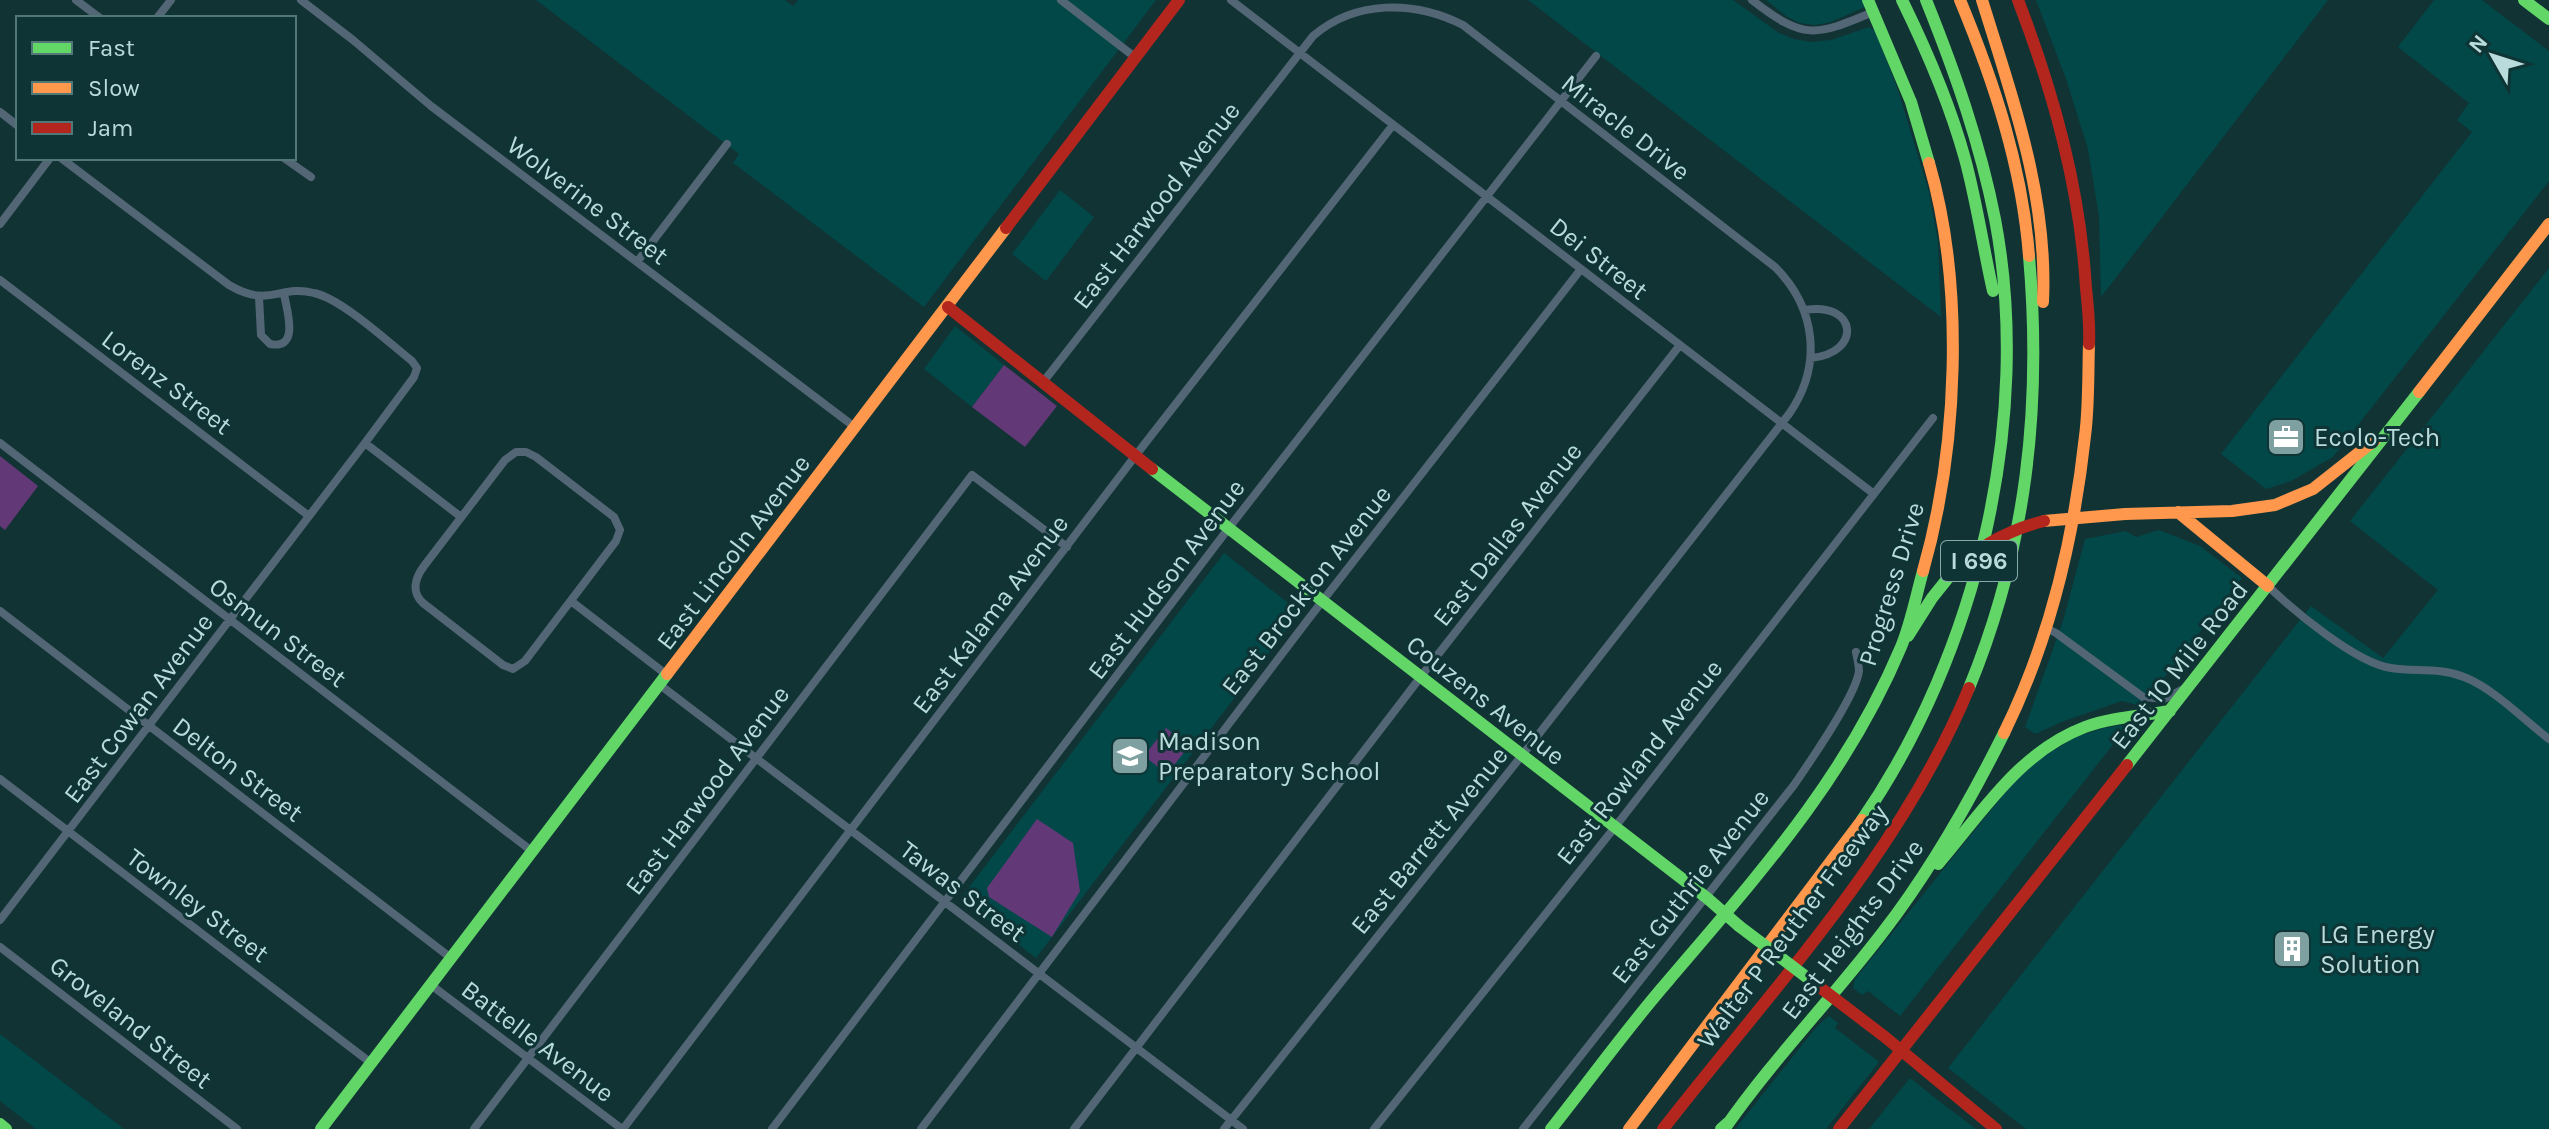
<svg xmlns="http://www.w3.org/2000/svg" width="2549" height="1129" font-family="Karla,sans-serif">
<style>
.built{fill:#024849}
.green{fill:#633877}
.lines{fill:none;stroke-linecap:round;stroke-linejoin:round}
.street{stroke:#536675;stroke-width:8}
.fast{stroke:#63d668;stroke-width:12}
.slow{stroke:#ff974d;stroke-width:12}
.jam{stroke:#b3261e;stroke-width:12}
.fast-bridge{stroke:#63d668;stroke-width:12}
.jam-bridge{stroke:#b3261e;stroke-width:12}
.labels{text-anchor:middle;stroke-width:6;stroke-linejoin:round;paint-order:stroke}
.shield{fill:#0e3435;stroke:#86a9a9;stroke-width:2}
.shield-label{font-size:24px;font-weight:bold;fill:#b9dbdb}
.street-label{font-size:26px;fill:#b9dbdb;stroke:#0e3435}
.poi-label{font-size:26px;fill:#b9dbdb;stroke:#0e3435;text-anchor:start}
</style>
<rect width="100%" height="100%" fill="#113334"/>
<path class="built" d="M536,0H785L793,6L798,0H1156L924,307L733,163L739,154Z
M1528,0H1733L1779,33L1794,39L1811,42L1831,40L1869,27L1875,31L1897,87L1929,192L1938,241L1941,317Z
M1766,0H1862L1865,7L1831,22L1815,25L1800,23L1786,16Z
M2036,0H2328L2101,297L2099,217L2088,149L2066,79Z
M2434,0H2482L2549,51V181L2333,457L2291,481L2266,489L2221,454L2472,132L2457,120L2469,103L2398,47Z
M1060,190L1094,217L1046,281L1012,254Z
M2549,268V1129H2026L1948,1068L2311,606L2383,658L2438,590L2350,521Z
M955,326L1004,365L972,407L924,369Z
M2159,530L2200,546L2242,578L2142,706L2122,701L2064,721L2035,734L2025,727L2063,621L2085,539L2126,531L2136,537Z
M1224,553L1300,612L1036,958L960,899Z
M2129,724L1900,1016L1868,991L1862,995L1853,988L1855,979L2016,779L2035,762L2075,737L2104,728Z
M1829,1016L1838,1023L1835,1028L1879,1062L1826,1129H1735L1818,1025Z
M0,1034L124,1129H36L0,1101Z
M1910,1078L1939,1101L1976,1129H1869Z"/>
<path class="green" d="M1004,365L1057,406L1025,447L972,407Z
M0,456L38,486L5,530L0,526Z
M1166,728L1189,746L1167,774L1144,756Z
M1037,819L1073,843L1080,891L1052,937L989,897L987,888Z"/>
<g class="lines">
<path class="street" d="M76,0L100,18
M301,0L353,40L431,106L856,428
M1061,0L1136,58
M1231,0L1874,494
M1752,0C1804,40 1814,37 1873,12
M157,18L171,0
M0,112L18,126
M284,158L311,177
M0,224L50,158
M637,262L727,144
M0,280L309,516
M259,297L261,335L270,344C300,350 287,311 284,294
M1805,310C1857,301 1863,353 1811,358
M1044,381L1313,36C1355,0 1414,0 1463,25L1775,267C1816,308 1823,365 1789,414L1531,744L1224,1129
M0,443L533,852
M365,443L461,517
M516,452H526L536,457L614,517L620,530L616,541L525,661L513,669L503,665L423,603C411,592 415,578 424,566L505,460Z
M2268,586C2294,611 2356,663 2391,668C2416,672 2439,667 2464,677C2493,688 2524,720 2549,739
M571,601L667,675
M0,611L451,958
M2046,628L2056,633L2143,697L2164,699L2187,687
M660,685L1243,1129
M0,779L371,1063
M0,920L365,443L414,377L417,368L412,361C388,342 342,299 314,293C279,284 270,309 229,285L61,158
M0,947L237,1129
M431,985L622,1129
M474,1129L972,475L1067,547
M623,1129L1136,455L1393,125
M772,1129L1228,529L1596,56
M921,1129L1310,617L1581,269
M1074,1129L1429,666L1680,345
M1374,1129L1615,827L1933,418
M1523,1129L1794,785C1809,763 1856,696 1859,671C1859,665 1857,658 1856,652"/>
<path class="fast" d="M1868,0L1911,102L1929,163
M1902,0C1927,51 1950,104 1965,159C1977,203 1983,247 1993,291
M2524,0L2549,19
M1152,469L1707,898L1739,926
M1908,636L1932,598L1952,573
M1969,688C2027,547 2042,406 2029,256
M2127,765L2419,392
M1862,820C1977,653 2033,419 1995,219C1980,143 1955,72 1926,0
M1938,864C1982,813 2019,752 2085,727C2112,717 2142,716 2170,711
M0,1124L6,1129
M1725,1128C1773,1059 1832,999 1883,932C1931,870 1969,803 2004,733
M321,1129L667,674
M1551,1129C1590,1080 1627,1028 1668,981C1759,874 1846,778 1901,647C1911,623 1916,596 1923,571
M1721,1129L1730,1121"/>
<path class="slow" d="M1960,0C1994,82 2022,166 2029,256
M1982,0C2013,100 2048,196 2043,302
M2419,392L2549,224
M2178,512L2268,586
M2044,521L2125,514L2232,511L2275,505L2313,489L2375,440
M1923,571C1958,448 1965,286 1929,163
M667,674L1006,228
M2004,733C2049,642 2074,537 2085,436C2089,406 2088,374 2089,344
M1629,1129L1862,820"/>
<path class="jam" d="M2018,0C2054,94 2080,188 2086,288C2088,306 2090,325 2089,344
M1006,228L1179,0
M948,307L1152,469
M1809,979L1885,1037L1996,1129
M1663,1129C1772,989 1901,853 1969,688
M1839,1129L2127,765"/>
<path class="fast-bridge" d="M1739,926L1809,979"/>
<path class="jam-bridge" d="M1952,573C1978,546 2008,530 2044,521"/>
</g>
<defs>
<symbol id="office-square" viewBox="-11 -11 22 22"><rect x="-9" y="-9" width="18" height="18" rx="4" fill="#7ea0a1" stroke="#0e3435"/><path d="M-6-3h4V-5.5h4V-3h4V5H-6ZM-1-4.5V-3h2v-1.5ZM-6 0V1H6V0Z" fill="#fff"/></symbol>
<symbol id="school-square" viewBox="-11 -11 22 22"><rect x="-9" y="-9" width="18" height="18" rx="4" fill="#7ea0a1" stroke="#0e3435"/><path d="M0-5L7-2L0 1L-7-2ZM-4 1L0 2.5L4 1V4Q0 6-4 4Z" fill="#fff"/></symbol>
<symbol id="building-square" viewBox="-11 -11 22 22"><rect x="-9" y="-9" width="18" height="18" rx="4" fill="#7ea0a1" stroke="#0e3435"/><path d="M-4-6H4V6H1V3H-1V6H-4ZM-2.5-4.3h1.7v1.8h-1.7ZM.8-4.3h1.7v1.8H.8ZM-2.5-1h1.7V.8h-1.7ZM.8-1h1.7V.8H.8Z" fill="#fff"/></symbol>
</defs>
<g fill-rule="evenodd">
<use href="#office-square" x="2264" y="415" width="44" height="44"/>
<use href="#school-square" x="1108" y="734" width="44" height="44"/>
<use href="#building-square" x="2270" y="927" width="44" height="44"/>
</g>
<g class="labels">
<rect class="shield" x="1941" y="541" width="76" height="40" rx="6"/>
<g class="shield-label">
<text x="1979" y="569">I 696</text>
</g>
<g class="street-label">
<text transform="translate(1626 127) rotate(38)" y="9">Miracle Drive</text>
<text transform="translate(588 200) rotate(37)" y="9">Wolverine Street</text>
<text transform="translate(1156 205) rotate(-52)" y="9">East Harwood Avenue</text>
<text transform="translate(1599 258) rotate(38)" y="9">Dei Street</text>
<text transform="translate(167 382) rotate(37)" y="9">Lorenz Street</text>
<text transform="translate(1507 534) rotate(-52)" y="9">East Dallas Avenue</text>
<text transform="translate(733 552) rotate(-53)" y="9">East Lincoln Avenue</text>
<text transform="translate(1166 579) rotate(-53)" y="9">East Hudson Avenue</text>
<text transform="translate(1891 584) rotate(-73)" y="9">Progress Drive</text>
<text transform="translate(1306 590) rotate(-52)" y="9">East Brockton Avenue</text>
<text transform="translate(990 614) rotate(-53)" y="9">East Kalama Avenue</text>
<text transform="translate(278 632) rotate(37)" y="9">Osmun Street</text>
<text transform="translate(2179 665) rotate(-52)" y="9">East 10 Mile Road</text>
<text transform="translate(1486 700) rotate(38)" y="9">Couzens Avenue</text>
<text transform="translate(138 708) rotate(-53)" y="9">East Cowan Avenue</text>
<text transform="translate(1639 762) rotate(-52)" y="9">East Rowland Avenue</text>
<text transform="translate(238 769) rotate(37)" y="9">Delton Street</text>
<text transform="translate(707 790) rotate(-53)" y="9">East Harwood Avenue</text>
<text transform="translate(1429 840) rotate(-51)" y="9">East Barrett Avenue</text>
<text transform="translate(1690 886) rotate(-52)" y="9">East Guthrie Avenue</text>
<text transform="translate(963 891) rotate(37)" y="9">Tawas Street</text>
<text transform="translate(198 905) rotate(37)" y="9">Townley Street</text>
<text transform="translate(1792 926) rotate(-53)" y="9">Walter P Reuther Freeway</text>
<text transform="translate(1852 929) rotate(-53)" y="9">East Heights Drive</text>
<text transform="translate(131 1022) rotate(38)" y="9">Groveland Street</text>
<text transform="translate(538 1041) rotate(37)" y="9">Battelle Avenue</text>
</g>
<g class="poi-label">
<text x="2314" y="446">Ecolo-Tech</text>
<text x="1158" y="750">Madison<tspan x="1158" dy="30">Preparatory School</tspan></text>
<text x="2320" y="943">LG Energy<tspan x="2320" dy="30">Solution</tspan></text>
</g>
</g>
<rect x="16" y="16" width="280" height="144" fill="#0e3435" stroke="#527777" stroke-width="2"/>
<rect x="32" y="42" width="40" height="12" fill="#63d668" stroke="#527777" stroke-width="2"/>
<text x="88" y="56" font-size="24" fill="#b9dbdb">Fast</text>
<rect x="32" y="82" width="40" height="12" fill="#ff974d" stroke="#527777" stroke-width="2"/>
<text x="88" y="96" font-size="24" fill="#b9dbdb">Slow</text>
<rect x="32" y="122" width="40" height="12" fill="#b3261e" stroke="#527777" stroke-width="2"/>
<text x="88" y="136" font-size="24" fill="#b9dbdb">Jam</text>
<g transform="translate(2493 56) rotate(309)" stroke="#0e3435" stroke-width="6" paint-order="stroke">
<path d="M0-6L14 30L0 20L-14 30Z" fill="#b9dbdb"/>
<text y="-12" font-size="22" font-weight="bold" text-anchor="middle" fill="#b9dbdb">N</text>
</g>
</svg>
